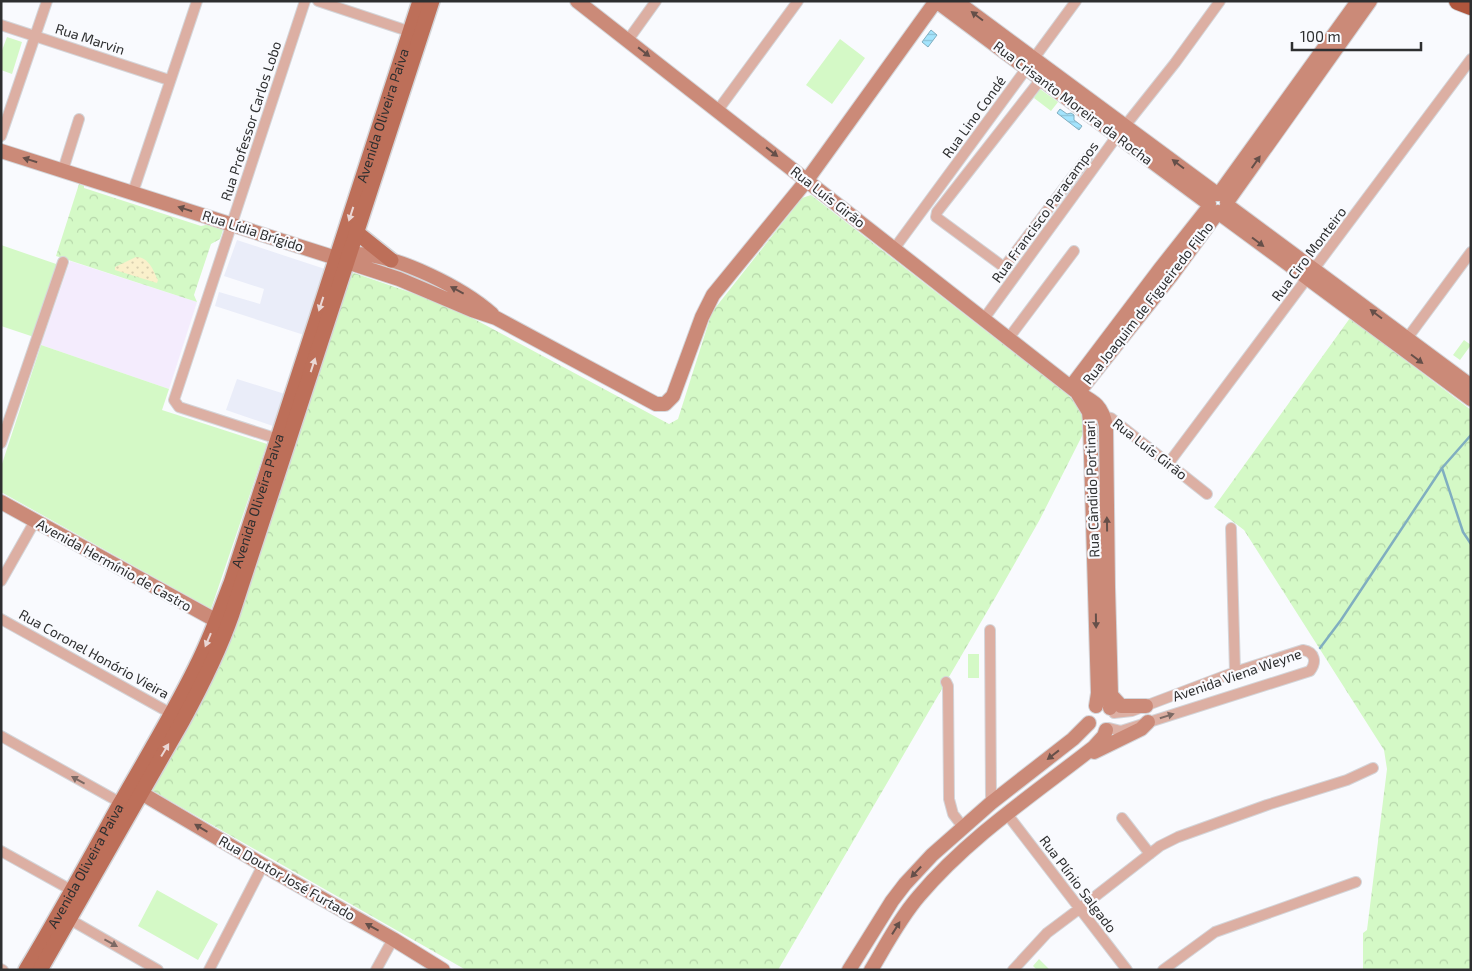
<svg xmlns="http://www.w3.org/2000/svg" width="1472" height="971" font-family="'Exo 2',sans-serif">
<style>
.built{fill:#eaedf9}
.medical{fill:#f4ecfd}
.grass{fill:#d4f9c6}
.forest{fill:url(#forest-crowns)}
.sand{fill:url(#sand-dots)}
.water{fill:url(#water-rules);stroke:#80aec0}
.lines{fill:none;stroke-linecap:round;stroke-linejoin:round}
.stream{stroke:#80aec0;stroke-width:2.5}
.street-casing{stroke:#d4d5d9;stroke-width:12}
.secondary-casing{stroke:#d4d5d9;stroke-width:16}
.primary-casing{stroke:#d4d5d9;stroke-width:18}
.highway-casing{stroke:#d4d5d9;stroke-width:20}
.street{stroke:#dcafa3;stroke-width:10}
.secondary{stroke:#cb8a78;stroke-width:14}
.primary{stroke:#bd6f59;stroke-width:15}
.highway{stroke:#b0563d;stroke-width:18}
.oneway{fill:#654f49}
.oneway2{fill:#ead7d5}
.oneway3{fill:#7c6964}
.labels{text-anchor:middle;stroke-width:4.5;stroke-linejoin:round;paint-order:stroke}
.street-label{font-size:14px;fill:#2e2f30;stroke:#f9fafe}
</style>
<defs>
<pattern id="forest-crowns" width="20" height="18" patternUnits="userSpaceOnUse" patternTransform="scale(1.25)"><rect width="20" height="18" fill="#d4f9c6"/><path d="M2 6a3 3 0 1 1 6 0M12 15a3 3 0 1 1 6 0" fill="none" stroke="#b6d6aa"/></pattern>
<pattern id="sand-dots" width="8" height="8" patternUnits="userSpaceOnUse" patternTransform="scale(1.25)"><rect width="8" height="8" fill="#faf0cb"/><path d="M2 2h.1M6 6h.1" fill="none" stroke="#d7ceaf" stroke-width="1.8" stroke-linecap="round"/></pattern>
<pattern id="water-rules" width="6" height="5" patternUnits="userSpaceOnUse" patternTransform="scale(1.25)"><rect width="6" height="5" fill="#a3e4fd"/><path d="M0 2.5h6" fill="none" stroke="#8dc4d9"/></pattern>
</defs>
<rect width="100%" height="100%" fill="#f9fafe"/>
<path class="built" d="M237,240L325,269L304,335L215,306L219,292L260,304L264,289L224,276Z
M237,379L285,394L273,426L226,410Z"/>
<path class="medical" d="M70,261L197,302L169,389L41,345Z"/>
<path class="grass" d="M7,37L22,42L12,74L1,70V53Z
M840,39L865,58L832,104L806,85Z
M1040,89L1058,102L1051,111L1034,98Z
M1,245L62,266L37,338L1,326Z
M1464,340L1471,345L1460,360L1453,355Z
M41,345L169,389L162,410L267,444L211,609L1,492V467Z
M968,654H979V678H968Z
M157,890L218,924L198,960L138,926Z
M1039,959L1050,970H1037L1033,966Z"/>
<path class="forest" d="M79,184L84,186V188L201,226C209,224 218,224 223,230L220,239L211,244L194,295L197,302L56,256Z
M811,195L1067,394L1077,404L1082,415L1083,434L1039,521L995,598L778,970H466L151,790L350,274L354,273L450,306L669,424L678,419L712,312L802,198Z
M1350,318L1471,410V970H1363V933L1367,930L1387,769L1384,750L1244,530L1214,507Z"/>
<path class="sand" d="M136,257C149,257 153,270 158,280L157,283L115,270V267Z"/>
<path class="water" d="M931,30L937,35L928,47L922,42Z
M1060,109L1067,114L1071,113L1074,115V120L1082,126L1079,130L1057,113Z"/>
<g class="lines">
<path class="stream" d="M1471,435L1442,468L1463,532L1471,544
M1320,648L1341,620L1442,468"/>
<defs>
<path id="street" d="M318,1L411,32
M1,25L169,80
M628,40L656,1
M1041,79L937,212L936,217L1001,265L1005,266L1087,158
M718,110L798,1
M1,136L47,1
M63,170L79,119
M133,192L197,1
M894,249L1076,1
M983,320L1117,136L1175,63L1220,1
M1008,339L1074,251
M1403,344L1471,252
M1100,415L1111,418L1207,494
M278,439L179,407L174,400L305,1
M1,443L63,262
M1168,464L1471,59
M1231,528L1235,672
M1,581L35,521
M1,619L172,714
M990,630L991,803
M946,682L948,686L949,799L953,814L963,827
M1109,728L1121,731L1310,671C1317,662 1315,652 1303,650L1235,672L1132,711L1114,713
M1,736L121,803
M1007,814L1127,970
M1122,818L1150,854
M1,851L73,891
M69,919L158,970
M1,969L3,970
M209,970L263,865
M376,970L393,939
M1013,970L1047,933L1079,909L1160,846L1178,837L1267,805L1347,780L1373,768
M1163,970L1215,932L1356,882"/>
<path id="secondary" d="M577,1L1078,393C1095,402 1102,406 1106,426L1108,587L1111,695L1110,708
M936,1L1209,204
M956,1L1217,194
M1,151L336,258C343,256 352,253 359,254C399,256 463,288 492,314
M1219,194L1358,1
M1227,202L1370,1
M1227,205L1471,386
M1219,213L1471,399
M347,262L399,279L472,310L496,318L656,404H665L673,396L702,317L713,295L807,180L936,1
M1073,384L1160,269L1209,207
M1078,393L1171,276L1218,212
M1078,394L1089,412L1090,422L1098,693L1096,706
M1,502L226,626
M1111,695L1121,706H1146
M1094,752L1141,729L1148,722
M131,787L263,865L393,939L443,970
M849,970L892,901L905,884L932,855L991,803L1073,739L1089,723
M871,970C886,945 900,918 919,896C969,837 1034,794 1094,747L1104,736L1106,730"/>
<g id="primary">
<path d="M356,232L391,260"/>
<path id="s1" d="M26,970C59,915 89,860 120,804C146,758 173,714 196,667C210,640 220,611 231,583L420,1"/>
<path d="M40,970L183,720C202,685 219,651 232,614L432,1"/>
</g>
<path id="highway" d="M1458,1L1471,6"/>
</defs>
<use href="#street" class="street-casing"/>
<use href="#secondary" class="secondary-casing"/>
<use href="#primary" class="primary-casing"/>
<use href="#highway" class="highway-casing"/>
<use href="#street" class="street"/>
<use href="#secondary" class="secondary"/>
<use href="#primary" class="primary"/>
<use href="#highway" class="highway"/>
</g>
<defs><path id="oneway-solid" d="M-6-.8H1V-3.2L6.5 0L1 3.2V.8H-6Z" transform="scale(1.25)"/></defs>
<g class="oneway">
<use href="#oneway-solid" transform="translate(977 16) rotate(-143)"/>
<use href="#oneway-solid" transform="translate(644 52) rotate(38)"/>
<use href="#oneway-solid" transform="translate(772 152) rotate(38)"/>
<use href="#oneway-solid" transform="translate(30 160) rotate(-163)"/>
<use href="#oneway-solid" transform="translate(1256 162) rotate(-55)"/>
<use href="#oneway-solid" transform="translate(1178 164) rotate(-143)"/>
<use href="#oneway-solid" transform="translate(185 209) rotate(-162)"/>
<use href="#oneway-solid" transform="translate(1258 242) rotate(37)"/>
<use href="#oneway-solid" transform="translate(457 290) rotate(-152)"/>
<use href="#oneway-solid" transform="translate(1376 314) rotate(-143)"/>
<use href="#oneway-solid" transform="translate(1417 359) rotate(37)"/>
<use href="#oneway-solid" transform="translate(1107 524) rotate(-91)"/>
<use href="#oneway-solid" transform="translate(1096 621) rotate(89)"/>
<use href="#oneway-solid" transform="translate(1053 755) rotate(142)"/>
<use href="#oneway-solid" transform="translate(201 828) rotate(-149)"/>
<use href="#oneway-solid" transform="translate(916 872) rotate(133)"/>
<use href="#oneway-solid" transform="translate(372 927) rotate(-151)"/>
<use href="#oneway-solid" transform="translate(896 928) rotate(-58)"/>
</g>
<g class="oneway2">
<use href="#oneway-solid" transform="translate(351 214) rotate(108)"/>
<use href="#oneway-solid" transform="translate(321 304) rotate(108)"/>
<use href="#oneway-solid" transform="translate(313 365) rotate(-72)"/>
<use href="#oneway-solid" transform="translate(208 640) rotate(113)"/>
<use href="#oneway-solid" transform="translate(165 750) rotate(-59)"/>
</g>
<g class="oneway3">
<use href="#oneway-solid" transform="translate(1167 716) rotate(-17)"/>
<use href="#oneway-solid" transform="translate(78 780) rotate(-151)"/>
<use href="#oneway-solid" transform="translate(111 943) rotate(29)"/>
</g>
<g class="labels">
<g class="street-label">
<text transform="translate(90 39) rotate(18)" y="5">Rua Marvin</text>
<text transform="translate(1073 103) rotate(37)" y="5">Rua Crisanto Moreira da Rocha</text>
<text dy="5" stroke="none"><textPath href="#s1" startOffset="930">Avenida Oliveira Paiva</textPath></text>
<text transform="translate(974 117) rotate(-54)" y="5">Rua Lino Condé</text>
<text transform="translate(251 121) rotate(-72)" y="5">Rua Professor Carlos Lobo</text>
<text transform="translate(828 197) rotate(38)" y="5">Rua Luís Girão</text>
<text transform="translate(1045 212) rotate(-54)" y="5">Rua Francisco Paracampos</text>
<text transform="translate(253 231) rotate(18)" y="5">Rua Lídia Brígido</text>
<text transform="translate(1309 254) rotate(-53)" y="5">Rua Ciro Monteiro</text>
<text transform="translate(1148 303) rotate(-52)" y="5">Rua Joaquim de Figueiredo Filho</text>
<text transform="translate(1150 449) rotate(38)" y="5">Rua Luís Girão</text>
<text transform="translate(1092 489) rotate(-92)" y="5">Rua Cândido Portinari</text>
<text dy="5" stroke="none"><textPath href="#s1" startOffset="525">Avenida Oliveira Paiva</textPath></text>
<text transform="translate(114 565) rotate(29)" y="5">Avenida Hermínio de Castro</text>
<text transform="translate(94 654) rotate(29)" y="5">Rua Coronel Honório Vieira</text>
<text transform="translate(1237 675) rotate(-19)" y="5">Avenida Viena Weyne</text>
<text dy="5" stroke="none"><textPath href="#s1" startOffset="120">Avenida Oliveira Paiva</textPath></text>
<text transform="translate(287 878) rotate(30)" y="5">Rua Doutor José Furtado</text>
<text transform="translate(1078 884) rotate(53)" y="5">Rua Plínio Salgado</text>
</g>
</g>
<rect width="1472" height="971" fill="none" stroke="#2e2f30" stroke-width="5"/>
<path d="M1292 42v8h129v-8" fill="none" stroke="#2e2f30" stroke-width="2.5"/>
<text x="1300" y="42" font-size="15" fill="#2e2f30" stroke="#f9fafe" stroke-width="4" paint-order="stroke">100 m</text>
</svg>
